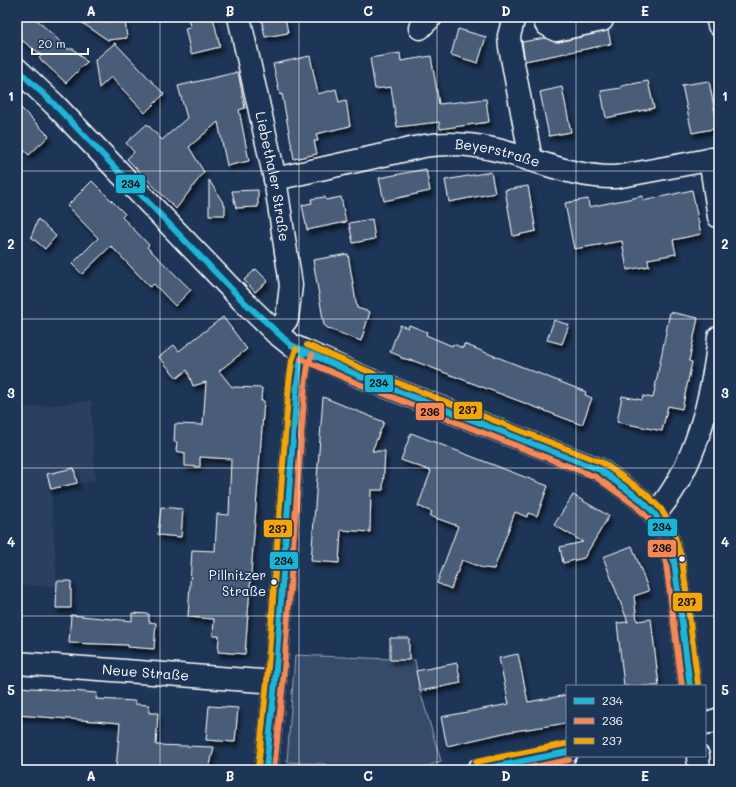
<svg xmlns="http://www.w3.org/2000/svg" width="736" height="787" font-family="Mali,sans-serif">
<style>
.built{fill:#2a4161}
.green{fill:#364b69;stroke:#9aa5b4}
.building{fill:#4a5d79;stroke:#fff;filter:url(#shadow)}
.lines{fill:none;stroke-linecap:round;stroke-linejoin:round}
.minor-casing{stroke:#fff;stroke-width:25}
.major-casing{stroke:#fff;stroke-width:25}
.minor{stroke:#1d3557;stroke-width:22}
.major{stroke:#1d3557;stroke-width:22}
.bus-1-casing{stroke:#1d3557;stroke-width:9}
.bus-2-casing{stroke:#1d3557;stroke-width:9}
.bus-3-casing{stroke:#1d3557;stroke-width:9}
.bus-1{stroke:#1ab6d8;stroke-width:6}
.bus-2{stroke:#f88751;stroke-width:6}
.bus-3{stroke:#f7a600;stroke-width:6}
.grid{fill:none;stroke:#fff;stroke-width:1;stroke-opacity:0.55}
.bus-dot{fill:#fff;stroke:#1d3557;stroke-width:1.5}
.labels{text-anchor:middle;stroke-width:3;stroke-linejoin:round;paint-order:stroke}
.bus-label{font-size:13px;fill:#fff;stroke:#1d3557;text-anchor:end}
.street-label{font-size:14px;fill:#fff;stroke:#1d3557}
.line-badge{stroke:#1d3557;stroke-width:1.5}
.pale-badge-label{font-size:11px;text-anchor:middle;font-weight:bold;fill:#111}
.neatline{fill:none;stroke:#fff;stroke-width:1.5}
.grid-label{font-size:13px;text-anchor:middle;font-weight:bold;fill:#fff}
</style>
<defs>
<filter id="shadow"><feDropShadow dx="2.5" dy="4.5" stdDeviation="2" flood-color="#0009"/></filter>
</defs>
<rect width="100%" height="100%" fill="#1d3557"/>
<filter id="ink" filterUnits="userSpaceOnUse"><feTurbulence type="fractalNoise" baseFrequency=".025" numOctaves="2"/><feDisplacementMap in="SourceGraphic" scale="8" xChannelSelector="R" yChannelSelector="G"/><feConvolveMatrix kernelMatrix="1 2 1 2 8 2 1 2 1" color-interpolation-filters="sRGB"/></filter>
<g filter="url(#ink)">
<path class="built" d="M91,401L95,481L51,489L57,586L17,585V408Z"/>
<path class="green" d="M295,655L415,660L420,691L441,761L418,770H330L325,764L287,762Z"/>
<path class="building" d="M17,17H34L68,49H74L87,62L66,83L39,58L42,55L17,37Z
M90,17H104V22L125,20L127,38L108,40L82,23H90Z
M188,17H213L220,47L191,54L185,28L190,27Z
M261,17H285L288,33L265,37Z
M458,29L486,37L478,63L451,55Z
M608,30L611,44L525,61L522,42L545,38L559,42Z
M115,43L164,94L145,113L111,77L99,88L95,60Z
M400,53L401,61L431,56L439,104L486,99L489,122L440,129L439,122L397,127L391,87L375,89L370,58Z
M310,56L318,94L336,89L339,102L346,100L350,126L316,134L318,141H314L317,154L294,159L282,94L280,95L273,64Z
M238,72L245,108L239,110L249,161L227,166L218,122L189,147L204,172L176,209L127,159L134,152L126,143L147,124L162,140L187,118L178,86Z
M648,81L654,108L606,118L601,91L621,88V86Z
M709,81L718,128L692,133L682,85Z
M562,87L571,132L549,136L540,92Z
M17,104L49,136L29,155L17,144Z
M426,169L430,191L384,201L379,178Z
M491,172L495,193L449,202L445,180Z
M209,180L225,206V215H209Z
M92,181L125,214L122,217L149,245L147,247L191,290L175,306L154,284L150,287L111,246L82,274L72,264L98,238L67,206Z
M528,186L536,231L513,236L505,190Z
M258,190V207L236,208L232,191Z
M692,190L701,234L673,240L676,254L648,259L649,266L627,270L622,241L574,249L565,203L588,199L589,207L643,196V201Z
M325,197L326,200L341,197L346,222L307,230L302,205L312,203L311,199Z
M38,219L56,236L45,249L31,237Z
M372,219L375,239L353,243L349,223Z
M348,254L357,308L370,312L361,341L329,329L324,325L313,260Z
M256,269L268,281L255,292L244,280Z
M670,312L698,318L689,361L692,362L682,409L668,406L662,431L617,422L622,396L642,400L643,396L653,398Z
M223,317L247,349L219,371L232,387L262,388L261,401H264L245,654L218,652L219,636H213L214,619L188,617L192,550L215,551L217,514L229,515L231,459L200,457V467L185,466V453L176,451L177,442H174L175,424L203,425L206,382L193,386L187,370L177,378L159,357L174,345L179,351Z
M554,320L569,325L562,344L547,340Z
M400,325L408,328L409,325L427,332L426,335L452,346L453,344L463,348L464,344L586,392L585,395L592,398L582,425L414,361L401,358L400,356L390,352Z
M323,397L384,422L372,451H385L383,490H371L370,532L341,530L339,563L311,561Z
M411,433L548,486L537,516L528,513L527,517L515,512L494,569L483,568L462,560L451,589L437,583L458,526L430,516L432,512L418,506L431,471L401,460Z
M74,468L77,483L51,489L47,474Z
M573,495L609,516L584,558L563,563L560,547L583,542L554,525Z
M161,507L183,509L181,537L158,535Z
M632,546L649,591L634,596L637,621L651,619L659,686H624L617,623L628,622L603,557Z
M57,581H71V608H56Z
M132,613L149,614V622L156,623L154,649L128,647V645L69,643L71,615L132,621Z
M390,638H409V660H390Z
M518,654L528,702L567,695V723L508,732L447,746L441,717L509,704L499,658Z
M457,663L461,683L420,691L416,671Z
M19,687L97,693L96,699L135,701V704L149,705V713H158L156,745L214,747L209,770L116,769L120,723L17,715Z
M209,706L238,708L235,742L206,740Z"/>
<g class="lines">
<defs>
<g id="minor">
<path id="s1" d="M239,17L275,179L291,285L287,319L276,333"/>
<path d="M514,17L509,36L510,47L531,160"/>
<path d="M544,17L546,24L556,30L602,20"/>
<path d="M717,17L719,25"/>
<path d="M420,28L431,17"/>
<path d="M17,69L54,104L242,300L276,333L291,345L362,377L600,470L640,499L655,514L665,532L674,561L690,686"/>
<path d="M710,159L719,217"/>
<path id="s2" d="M275,179L424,146C449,142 472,144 497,150C539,160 572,178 616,177L719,158"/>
<path d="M655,514C695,469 713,396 719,337"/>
<path id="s3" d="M17,663L275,682"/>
<path d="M698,756L699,770"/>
<path d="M266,770L275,682L297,384L300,363L304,352"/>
</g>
<path id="major" d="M705,724L719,719
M478,770L567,752"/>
</defs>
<use href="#minor" class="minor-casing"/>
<use href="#major" class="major-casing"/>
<use href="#minor" class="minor"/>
<use href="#major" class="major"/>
<defs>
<path id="bus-1" d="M17,69L54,104L242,300L291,345L362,377L600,470L640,499L655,514L665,532L674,561L690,686
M266,770L275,682L297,384L300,363L304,352
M478,770L567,752"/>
<path id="bus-2" d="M301,359L359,384L596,477L635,505L649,519L658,535L666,563L682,686
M274,770L283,683L305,385L308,365L312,355
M518,770L569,760"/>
<path id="bus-3" d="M307,345L365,370L603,463L645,493L661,509L672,528L682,559L698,685
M476,762L565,744
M258,769L267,681L289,383L292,361L296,349"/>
</defs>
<use href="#bus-1" class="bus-1-casing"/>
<use href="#bus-2" class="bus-2-casing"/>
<use href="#bus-3" class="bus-3-casing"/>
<use href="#bus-1" class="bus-1"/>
<use href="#bus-2" class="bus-2"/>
<use href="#bus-3" class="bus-3"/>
</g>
</g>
<path class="grid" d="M160,17V770M299,17V770M437,17V770M576,17V686M17,171H719M17,319H719M17,468H719M17,616H719M576,756V770"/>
<g class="bus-dot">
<circle cx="682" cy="559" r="3.5"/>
<circle cx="274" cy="582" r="3.5"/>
</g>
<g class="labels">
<g class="bus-label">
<text x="266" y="580">Pillnitzer<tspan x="266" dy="16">Straße</tspan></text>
</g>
<g class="street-label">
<text dy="5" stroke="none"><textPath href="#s2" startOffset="227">Beyerstraße</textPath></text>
<text dy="5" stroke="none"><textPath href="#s1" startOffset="163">Liebethaler Straße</textPath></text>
<text dy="5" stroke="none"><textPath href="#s3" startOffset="129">Neue Straße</textPath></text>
</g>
</g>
<g class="line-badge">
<rect x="115" y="174" width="31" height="20" rx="4" fill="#1ab6d8"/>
<rect x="364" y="374" width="30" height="19" rx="4" fill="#1ab6d8"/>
<rect x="453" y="401" width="30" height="19" rx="4" fill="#f7a600"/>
<rect x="415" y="402" width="30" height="19" rx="4" fill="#f88751"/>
<rect x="647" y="518" width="31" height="19" rx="4" fill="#1ab6d8"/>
<rect x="263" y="519" width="30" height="19" rx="4" fill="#f7a600"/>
<rect x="647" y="539" width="30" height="19" rx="4" fill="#f88751"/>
<rect x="269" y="551" width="30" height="19" rx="4" fill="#1ab6d8"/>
<rect x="672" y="592" width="31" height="20" rx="4" fill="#f7a600"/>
</g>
<g class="pale-badge-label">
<text x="131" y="188">234</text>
<text x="379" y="387">234</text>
<text x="468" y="414">237</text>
<text x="430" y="416">236</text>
<text x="662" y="531">234</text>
<text x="278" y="533">237</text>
<text x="662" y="552">236</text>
<text x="284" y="565">234</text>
<text x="687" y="606">237</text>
</g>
<rect width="736" height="787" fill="none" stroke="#1d3557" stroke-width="44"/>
<rect x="566" y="685" width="140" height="72" fill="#1d3557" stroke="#77869a"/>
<rect x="574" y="698" width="20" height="6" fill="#1ab6d8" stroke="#77869a"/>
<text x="602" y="705" font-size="12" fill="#ffffff">234</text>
<rect x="574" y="718" width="20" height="6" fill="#f88751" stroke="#77869a"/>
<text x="602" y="725" font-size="12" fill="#ffffff">236</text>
<rect x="574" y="738" width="20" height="6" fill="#f7a600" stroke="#77869a"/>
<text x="602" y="745" font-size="12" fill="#ffffff">237</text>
<path d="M32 48v6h56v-6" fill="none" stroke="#ffffff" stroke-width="2"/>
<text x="38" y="48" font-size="12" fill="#ffffff" stroke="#1d3557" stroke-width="3" paint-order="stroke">20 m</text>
<rect x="22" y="22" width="692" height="743" class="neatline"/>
<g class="grid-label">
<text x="91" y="16">A</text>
<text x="230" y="16">B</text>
<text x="368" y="16">C</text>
<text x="506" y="16">D</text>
<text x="645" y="16">E</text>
<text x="11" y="101">1</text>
<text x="725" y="101">1</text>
<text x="11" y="249">2</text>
<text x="725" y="249">2</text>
<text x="11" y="398">3</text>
<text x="725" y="398">3</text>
<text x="11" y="547">4</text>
<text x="725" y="547">4</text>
<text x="11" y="695">5</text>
<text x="725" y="695">5</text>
<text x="91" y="781">A</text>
<text x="230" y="781">B</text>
<text x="368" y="781">C</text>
<text x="506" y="781">D</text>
<text x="645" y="781">E</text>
</g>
</svg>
